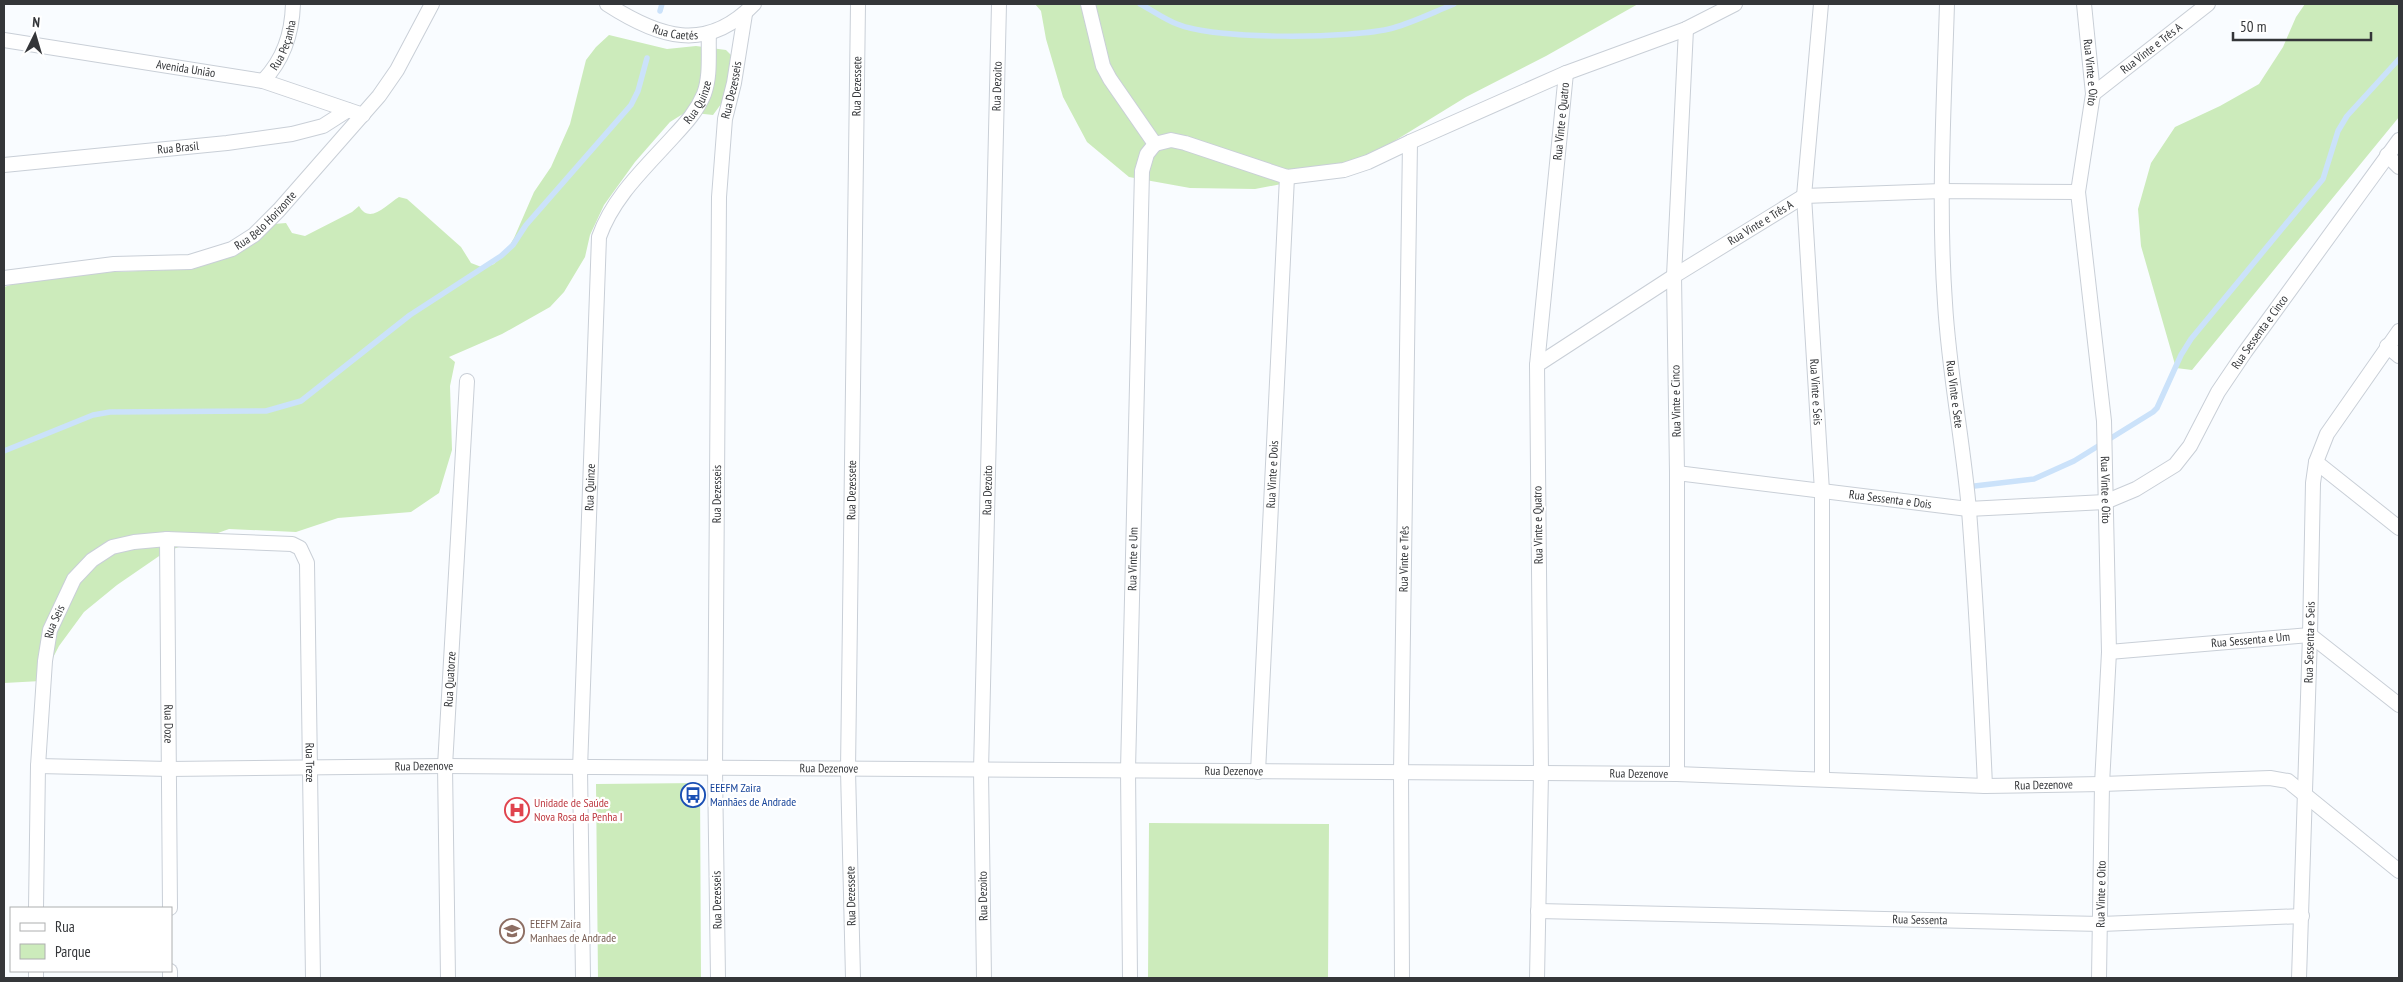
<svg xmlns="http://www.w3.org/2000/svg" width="2403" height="982" font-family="'PT Sans Narrow',sans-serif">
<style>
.green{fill:#ccebbb}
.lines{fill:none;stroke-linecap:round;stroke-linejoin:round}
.stream{stroke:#cbe2fa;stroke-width:5.5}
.street-casing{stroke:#c9cfd7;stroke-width:16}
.street{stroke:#fff;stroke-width:14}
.labels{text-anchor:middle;stroke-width:4.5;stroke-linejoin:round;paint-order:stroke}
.street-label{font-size:12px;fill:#343639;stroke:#fff}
.transit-label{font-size:12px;fill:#164399;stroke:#fff;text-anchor:start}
.health-label{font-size:12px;fill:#be3a42;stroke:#fff;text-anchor:start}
.education-label{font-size:12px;fill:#785e54;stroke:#fff;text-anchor:start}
</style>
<rect width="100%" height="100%" fill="#f9fcff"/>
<path class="green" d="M1035,4H1638L1546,56L1466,97L1344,172L1255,189L1190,188L1129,177L1087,142L1063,97L1046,39L1041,11Z
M2305,4H2399V117L2192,370L2176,368L2141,246L2138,209L2151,163L2175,127L2220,106L2259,84L2283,47L2296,17Z
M609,35L667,49L696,46L726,50L734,58L724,100L713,115L686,112L670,122L635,162L604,205L590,235L585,257L564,292L550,307L502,334L449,357L455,362L450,386L452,450L439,493L411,512L338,518L296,532L229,529L165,552L117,585L84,612L59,646L41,681L4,683V287L24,281L86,273L192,269L245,245L274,224L286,223L292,233L305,236L352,212L359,206C370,225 386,205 399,197L407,199L461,247L471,263L484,268L494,264L507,250L514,238L534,192L551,167L570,124L586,60L596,47Z
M700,783L701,978H598L596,784Z
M1149,823L1329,824L1328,978H1148Z"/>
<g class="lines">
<path class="stream" d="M1140,4C1152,10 1164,19 1177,24C1215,40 1352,39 1393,28C1414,22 1434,12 1454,4
M660,11L662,4
M4,451L93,415L110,412L266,411L301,401L410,315L501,256L513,245L526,225L631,105L638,91L647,58
M1966,487L2034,479L2074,461L2153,412L2157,408L2181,355L2191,339L2323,179L2338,131L2347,116L2399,59"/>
<defs>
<g id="street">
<path id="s1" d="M607,4C658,37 706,54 754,4"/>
<path d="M1088,4L1103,66L1110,79L1155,144"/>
<path id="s2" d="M1821,4L1804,196L1822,491V779"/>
<path id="s3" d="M1947,4C1944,103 1938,204 1945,303C1949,373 1963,441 1969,510C1976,602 1981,694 1985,786"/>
<path id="s4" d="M2084,4L2093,94L2078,192L2104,421L2109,652L2102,784L2099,978"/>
<path id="s5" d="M4,40L263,81L363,115"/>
<path id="s6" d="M263,81C284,59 292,34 293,4"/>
<path id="s7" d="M2093,94L2208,4"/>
<path d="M1155,144L1171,140L1185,143L1287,177L1344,170L1368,162L1410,142L1566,73L1686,29L1735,4"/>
<path d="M2387,155L2399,167"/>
<path id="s8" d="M4,165L227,143L292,134L323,126L348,110"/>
<path id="s9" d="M4,278L114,264L190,262L232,249L254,235L279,210L379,96L397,70L432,4"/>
<path d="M2387,346L2399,356"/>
<path id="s10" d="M1537,365L1674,276L1804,196L1942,191L2078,192"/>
<path d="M2316,462L2399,528"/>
<path id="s11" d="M1677,473L1968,509L2105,502L2136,489L2175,465L2190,446L2218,392L2245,352L2399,140"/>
<path id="s12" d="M167,539L170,908"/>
<path id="s13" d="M2109,652L2310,635L2399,705"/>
<path id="s14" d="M38,766L169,769L445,766L1541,773L1677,774L1985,786L2102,784L2270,778L2288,781L2399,871"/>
<path id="s15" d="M1258,772L1287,177"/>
<path d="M1677,774V473L1674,276L1686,29"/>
<path id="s16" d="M36,908L38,766L45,661L50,630L74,579L92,560L112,547L134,542L167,539L292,544L300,548L307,563L313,978"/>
<path id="s17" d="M1538,911L2101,924L2302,916"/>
<path d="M170,971V978"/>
<path d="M36,978V971"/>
<path id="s18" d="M448,978L445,766L467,381"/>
<path id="s19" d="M583,978L580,769L599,237C613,197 645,168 673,137C686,123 697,111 704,94C711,75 708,53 709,33"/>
<path id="s20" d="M718,978L715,770L719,197L725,119L734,83L745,14"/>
<path id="s21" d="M853,978L848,770L858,4"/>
<path id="s22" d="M984,978L981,771L999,4"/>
<path id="s23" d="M1130,978L1128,770L1142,171L1147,154L1155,144"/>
<path id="s24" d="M1402,978L1401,772L1410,142"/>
<path id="s25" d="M1537,978L1541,773L1537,365L1566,73"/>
<path id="s26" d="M2299,978L2310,635L2313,483L2316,462L2327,434L2399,331"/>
</g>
</defs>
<use href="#street" class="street-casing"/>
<use href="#street" class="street"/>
</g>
<defs>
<symbol id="bus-ring" viewBox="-11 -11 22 22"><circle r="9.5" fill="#fff" stroke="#1a4fb4" stroke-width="1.5"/><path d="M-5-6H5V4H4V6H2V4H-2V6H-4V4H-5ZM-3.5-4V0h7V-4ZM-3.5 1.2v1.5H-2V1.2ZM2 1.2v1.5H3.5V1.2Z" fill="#1a4fb4"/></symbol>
<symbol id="hospital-ring" viewBox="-11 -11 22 22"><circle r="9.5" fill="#fff" stroke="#e0444e" stroke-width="1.5"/><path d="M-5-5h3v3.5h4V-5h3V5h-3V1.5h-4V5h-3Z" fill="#e0444e"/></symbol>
<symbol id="school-ring" viewBox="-11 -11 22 22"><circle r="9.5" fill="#fff" stroke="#8d6e63" stroke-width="1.5"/><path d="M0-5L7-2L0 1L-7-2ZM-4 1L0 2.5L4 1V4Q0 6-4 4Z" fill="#8d6e63"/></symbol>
</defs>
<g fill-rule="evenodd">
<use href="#bus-ring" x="679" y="781" width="28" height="28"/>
<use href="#hospital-ring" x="503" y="796" width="28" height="28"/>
<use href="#school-ring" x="498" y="917" width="28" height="28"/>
</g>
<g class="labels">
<g class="street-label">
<text dy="4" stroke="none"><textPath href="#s1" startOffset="75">Rua Caetés</textPath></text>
<text dy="4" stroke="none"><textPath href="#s6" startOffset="42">Rua Peçanha</textPath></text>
<text dy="4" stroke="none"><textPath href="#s7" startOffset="74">Rua Vinte e Três A</textPath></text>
<text dy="4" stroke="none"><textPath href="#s5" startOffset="184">Avenida União</textPath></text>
<text dy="4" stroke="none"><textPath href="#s4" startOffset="69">Rua Vinte e Oito</textPath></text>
<text dy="4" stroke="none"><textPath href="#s21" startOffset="892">Rua Dezessete</textPath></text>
<text dy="4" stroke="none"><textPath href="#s22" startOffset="892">Rua Dezoito</textPath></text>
<text dy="4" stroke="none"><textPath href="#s20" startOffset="889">Rua Dezesseis</textPath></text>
<text dy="4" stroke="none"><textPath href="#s19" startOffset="910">Rua Quinze</textPath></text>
<text dy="4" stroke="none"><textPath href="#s25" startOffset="858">Rua Vinte e Quatro</textPath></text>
<text dy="4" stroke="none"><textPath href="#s8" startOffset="175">Rua Brasil</textPath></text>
<text dy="4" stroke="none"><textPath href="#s9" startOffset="275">Rua Belo Horizonte</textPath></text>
<text dy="4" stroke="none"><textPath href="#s10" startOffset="265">Rua Vinte e Três A</textPath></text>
<text dy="4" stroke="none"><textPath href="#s11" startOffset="668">Rua Sessenta e Cinco</textPath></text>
<text dy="4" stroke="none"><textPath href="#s2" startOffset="389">Rua Vinte e Seis</textPath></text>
<text dy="4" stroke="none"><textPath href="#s3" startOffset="391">Rua Vinte e Sete</textPath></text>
<text transform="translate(1676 401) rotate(-91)" y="4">Rua Vinte e Cinco</text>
<text dy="4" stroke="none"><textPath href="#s15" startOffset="298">Rua Vinte e Dois</textPath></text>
<text dy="4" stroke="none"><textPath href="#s19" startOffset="491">Rua Quinze</textPath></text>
<text dy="4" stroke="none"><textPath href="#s4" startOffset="489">Rua Vinte e Oito</textPath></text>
<text dy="4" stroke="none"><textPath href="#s21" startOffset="488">Rua Dezessete</textPath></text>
<text dy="4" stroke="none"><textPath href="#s22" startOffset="488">Rua Dezoito</textPath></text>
<text dy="4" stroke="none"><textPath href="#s20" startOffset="484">Rua Dezesseis</textPath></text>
<text dy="4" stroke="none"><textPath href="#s11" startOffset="215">Rua Sessenta e Dois</textPath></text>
<text transform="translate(1538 525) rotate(-91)" y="4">Rua Vinte e Quatro</text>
<text dy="4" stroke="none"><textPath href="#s23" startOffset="419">Rua Vinte e Um</textPath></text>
<text dy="4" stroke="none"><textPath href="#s24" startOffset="419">Rua Vinte e Três</textPath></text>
<text dy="4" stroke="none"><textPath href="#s16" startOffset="288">Rua Seis</textPath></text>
<text dy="4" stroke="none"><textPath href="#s13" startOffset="142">Rua Sessenta e Um</textPath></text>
<text dy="4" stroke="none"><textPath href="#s26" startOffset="336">Rua Sessenta e Seis</textPath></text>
<text dy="4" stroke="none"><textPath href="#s18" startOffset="299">Rua Quatorze</textPath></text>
<text dy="4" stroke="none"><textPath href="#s12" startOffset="185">Rua Doze</textPath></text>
<text dy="4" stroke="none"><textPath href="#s16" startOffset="791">Rua Treze</textPath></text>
<text dy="4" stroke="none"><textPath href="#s14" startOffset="386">Rua Dezenove</textPath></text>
<text dy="4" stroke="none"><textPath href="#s14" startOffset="791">Rua Dezenove</textPath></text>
<text dy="4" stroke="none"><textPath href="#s14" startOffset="1196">Rua Dezenove</textPath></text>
<text dy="4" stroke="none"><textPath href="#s14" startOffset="1601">Rua Dezenove</textPath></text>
<text dy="4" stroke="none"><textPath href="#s14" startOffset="2006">Rua Dezenove</textPath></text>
<text transform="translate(2101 894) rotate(-89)" y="4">Rua Vinte e Oito</text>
<text transform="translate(851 896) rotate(-91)" y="4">Rua Dezessete</text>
<text transform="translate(983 896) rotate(-91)" y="4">Rua Dezoito</text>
<text transform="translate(717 900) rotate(-91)" y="4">Rua Dezesseis</text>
<text dy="4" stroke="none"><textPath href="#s17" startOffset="382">Rua Sessenta</textPath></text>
</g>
<g class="transit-label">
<text x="710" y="792">EEEFM Zaira<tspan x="710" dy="14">Manhães de Andrade</tspan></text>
</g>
<g class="health-label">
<text x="534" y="807">Unidade de Saúde<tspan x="534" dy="14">Nova Rosa da Penha I</tspan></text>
</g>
<g class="education-label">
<text x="530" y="928">EEEFM Zaira<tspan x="530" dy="14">Manhaes de Andrade</tspan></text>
</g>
</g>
<rect width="2403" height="982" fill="none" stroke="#343639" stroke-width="10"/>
<rect x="10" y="907" width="162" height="65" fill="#ffffff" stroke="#aeafb0"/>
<rect x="20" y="923" width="25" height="8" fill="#ffffff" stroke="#aeafb0"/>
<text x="55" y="932" font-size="15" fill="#343639">Rua</text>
<rect x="20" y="944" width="25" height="15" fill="#ccebbb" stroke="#aeafb0"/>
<text x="55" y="957" font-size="15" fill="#343639">Parque</text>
<g transform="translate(35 35) rotate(5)" stroke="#ffffff" stroke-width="4" paint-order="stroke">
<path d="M0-4L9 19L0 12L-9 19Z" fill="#343639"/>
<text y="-8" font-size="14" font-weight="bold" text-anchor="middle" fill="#343639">N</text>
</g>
<path d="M2233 32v8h138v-8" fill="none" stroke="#343639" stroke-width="2.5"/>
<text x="2240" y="32" font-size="15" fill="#343639" stroke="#ffffff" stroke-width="4" paint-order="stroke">50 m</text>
</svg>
